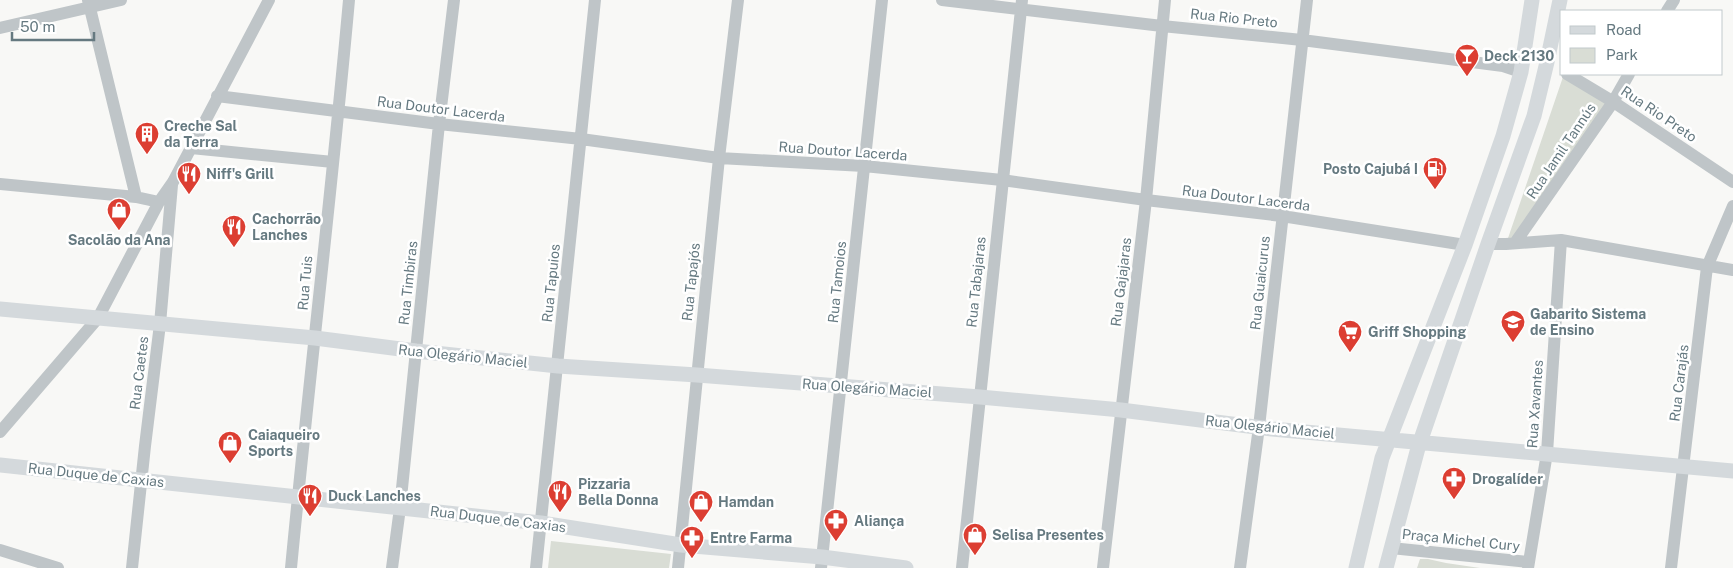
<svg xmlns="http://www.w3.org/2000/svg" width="1733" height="568" font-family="'Public Sans',sans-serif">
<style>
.green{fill:#d9ddd5}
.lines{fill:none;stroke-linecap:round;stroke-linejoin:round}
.minor{stroke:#bfc5c8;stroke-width:12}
.major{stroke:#d4d9dc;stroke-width:15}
.labels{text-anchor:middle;stroke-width:5;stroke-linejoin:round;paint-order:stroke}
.street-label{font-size:14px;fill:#657980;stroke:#fff}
.poi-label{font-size:14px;font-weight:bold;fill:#657980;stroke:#fff;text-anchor:start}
</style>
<rect width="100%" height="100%" fill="#f8f8f6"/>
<path class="green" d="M1564,74L1612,101L1515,243L1506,244Z
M551,541L671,554L669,568H548Z
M1420,559H1428L1446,563L1480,568H1417Z"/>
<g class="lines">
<path class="minor" d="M88,0L136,197
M942,0L1162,26L1302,40L1503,66L1521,72
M1667,11L1674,0
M0,28L121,0
M1567,74L1612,101L1733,182
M217,96L439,124L581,139L719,158L864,166L1002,180L1146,200L1282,216L1465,245
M191,148L333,162
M0,184L136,197L159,202
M1515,243L1613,102L1629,74
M1488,244H1506L1561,240L1733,270
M0,432L98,318L159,202L173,182L269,0
M1391,548L1529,562
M0,550L58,568
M132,568L145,446L160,324L172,185
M291,568C309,379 332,190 349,0
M392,568L400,508L439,124L454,0
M536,568L595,0
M678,568L719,158L738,0
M821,568L882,0
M962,568L1022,0
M1103,568L1146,200L1165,0
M1240,568L1259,427L1307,0
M1528,568L1547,453L1561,240
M1671,568L1707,267L1733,206"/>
<path class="major" d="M0,309L315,338L416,351L558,366L697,375L980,397L1121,410L1272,429L1733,471
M0,465L541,523L681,545L822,557L906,568
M1356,568L1382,458L1465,245L1503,136L1521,72L1532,0
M1386,568L1418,448L1488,244L1534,116L1547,62L1560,0"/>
</g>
<defs>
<symbol id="bar-pin" viewBox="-11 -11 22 30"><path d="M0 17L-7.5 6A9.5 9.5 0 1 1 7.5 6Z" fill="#dc3e32" stroke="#fff"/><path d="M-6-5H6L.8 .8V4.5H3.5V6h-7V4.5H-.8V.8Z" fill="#fff"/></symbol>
<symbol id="building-pin" viewBox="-11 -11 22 30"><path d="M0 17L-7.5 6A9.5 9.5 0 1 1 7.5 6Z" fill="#dc3e32" stroke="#fff"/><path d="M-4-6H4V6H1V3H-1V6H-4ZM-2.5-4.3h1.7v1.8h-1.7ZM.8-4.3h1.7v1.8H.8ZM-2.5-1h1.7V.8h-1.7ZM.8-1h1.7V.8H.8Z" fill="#fff"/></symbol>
<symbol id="fuel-pin" viewBox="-11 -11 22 30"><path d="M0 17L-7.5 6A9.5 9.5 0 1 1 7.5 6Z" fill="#dc3e32" stroke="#fff"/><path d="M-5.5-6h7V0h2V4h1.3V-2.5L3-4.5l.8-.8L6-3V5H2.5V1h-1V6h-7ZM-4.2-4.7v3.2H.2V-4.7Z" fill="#fff"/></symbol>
<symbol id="restaurant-pin" viewBox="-11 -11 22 30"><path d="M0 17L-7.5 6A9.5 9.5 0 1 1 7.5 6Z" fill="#dc3e32" stroke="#fff"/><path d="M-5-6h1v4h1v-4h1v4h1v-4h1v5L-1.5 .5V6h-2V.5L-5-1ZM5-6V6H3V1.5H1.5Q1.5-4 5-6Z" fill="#fff"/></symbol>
<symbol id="shop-pin" viewBox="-11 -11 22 30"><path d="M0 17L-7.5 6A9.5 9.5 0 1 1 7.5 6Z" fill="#dc3e32" stroke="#fff"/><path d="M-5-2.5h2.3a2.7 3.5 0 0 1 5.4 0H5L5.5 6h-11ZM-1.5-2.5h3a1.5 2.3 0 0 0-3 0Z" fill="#fff"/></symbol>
<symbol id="university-pin" viewBox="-11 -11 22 30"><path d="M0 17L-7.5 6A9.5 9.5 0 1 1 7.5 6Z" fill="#dc3e32" stroke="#fff"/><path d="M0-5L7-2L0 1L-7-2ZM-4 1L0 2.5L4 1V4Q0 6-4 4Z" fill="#fff"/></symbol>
<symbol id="supermarket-pin" viewBox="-11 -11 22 30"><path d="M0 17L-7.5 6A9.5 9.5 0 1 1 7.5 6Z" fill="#dc3e32" stroke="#fff"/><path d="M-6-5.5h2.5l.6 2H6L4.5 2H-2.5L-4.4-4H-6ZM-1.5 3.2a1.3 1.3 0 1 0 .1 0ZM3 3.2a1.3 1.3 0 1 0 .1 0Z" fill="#fff"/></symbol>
<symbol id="pharmacy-pin" viewBox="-11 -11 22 30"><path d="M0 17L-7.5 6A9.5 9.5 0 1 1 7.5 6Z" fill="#dc3e32" stroke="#fff"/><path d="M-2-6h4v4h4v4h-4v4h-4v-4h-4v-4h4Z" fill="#fff"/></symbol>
</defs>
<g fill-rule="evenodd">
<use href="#bar-pin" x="1453" y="42" width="28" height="38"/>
<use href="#building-pin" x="133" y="120" width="28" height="38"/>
<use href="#fuel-pin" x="1421" y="155" width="28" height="38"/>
<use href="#restaurant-pin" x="175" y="160" width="28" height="38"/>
<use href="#shop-pin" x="105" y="196" width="28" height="38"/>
<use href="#restaurant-pin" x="220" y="213" width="28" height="38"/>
<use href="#university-pin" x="1499" y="308" width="28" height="38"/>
<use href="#supermarket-pin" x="1336" y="318" width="28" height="38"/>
<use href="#shop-pin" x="216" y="429" width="28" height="38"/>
<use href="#pharmacy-pin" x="1440" y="465" width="28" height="38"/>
<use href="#restaurant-pin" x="546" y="478" width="28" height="38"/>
<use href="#restaurant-pin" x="296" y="482" width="28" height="38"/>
<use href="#shop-pin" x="687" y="488" width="28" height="38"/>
<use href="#pharmacy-pin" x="822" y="507" width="28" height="38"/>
<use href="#shop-pin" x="961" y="521" width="28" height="38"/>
<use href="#pharmacy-pin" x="678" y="524" width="28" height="38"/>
</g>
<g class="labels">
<g class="street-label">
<text transform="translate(1234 18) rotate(6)" y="5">Rua Rio Preto</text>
<text transform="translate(441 109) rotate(7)" y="5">Rua Doutor Lacerda</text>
<text transform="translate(1659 114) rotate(34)" y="5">Rua Rio Preto</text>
<text transform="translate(843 151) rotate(4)" y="5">Rua Doutor Lacerda</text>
<text transform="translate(1561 151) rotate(-56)" y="5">Rua Jamil Tannús</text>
<text transform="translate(1246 198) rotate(7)" y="5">Rua Doutor Lacerda</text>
<text transform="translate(691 282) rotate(-84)" y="5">Rua Tapajós</text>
<text transform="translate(837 282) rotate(-84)" y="5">Rua Tamoios</text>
<text transform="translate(976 282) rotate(-84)" y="5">Rua Tabajaras</text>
<text transform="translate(1121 282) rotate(-83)" y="5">Rua Gajajaras</text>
<text transform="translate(305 283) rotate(-85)" y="5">Rua Tuis</text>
<text transform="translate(408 283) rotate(-84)" y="5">Rua Timbiras</text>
<text transform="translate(551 283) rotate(-84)" y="5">Rua Tapuios</text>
<text transform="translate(1260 283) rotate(-84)" y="5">Rua Guaicurus</text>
<text transform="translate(463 356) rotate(6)" y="5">Rua Olegário Maciel</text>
<text transform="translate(139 373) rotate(-83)" y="5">Rua Caetes</text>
<text transform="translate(1679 383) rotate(-83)" y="5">Rua Carajás</text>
<text transform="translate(867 388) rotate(4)" y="5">Rua Olegário Maciel</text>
<text transform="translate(1535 404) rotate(-86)" y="5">Rua Xavantes</text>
<text transform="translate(1270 427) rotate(6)" y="5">Rua Olegário Maciel</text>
<text transform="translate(96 475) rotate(6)" y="5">Rua Duque de Caxias</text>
<text transform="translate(498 519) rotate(7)" y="5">Rua Duque de Caxias</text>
<text transform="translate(1461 540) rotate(6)" y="5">Praça Michel Cury</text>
</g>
<g class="poi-label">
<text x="1484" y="61">Deck 2130</text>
<text x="164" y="131">Creche Sal<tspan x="164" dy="16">da Terra</tspan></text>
<text x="1418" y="174" text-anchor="end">Posto Cajubá I</text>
<text x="206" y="179">Niff's Grill</text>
<text x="252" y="224">Cachorrão<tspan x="252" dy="16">Lanches</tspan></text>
<text x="119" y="245" text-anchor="middle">Sacolão da Ana</text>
<text x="1530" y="319">Gabarito Sistema<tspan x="1530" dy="16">de Ensino</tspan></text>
<text x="1368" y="337">Griff Shopping</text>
<text x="248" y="440">Caiaqueiro<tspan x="248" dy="16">Sports</tspan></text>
<text x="1472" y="484">Drogalíder</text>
<text x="578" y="489">Pizzaria<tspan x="578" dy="16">Bella Donna</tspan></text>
<text x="328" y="501">Duck Lanches</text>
<text x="718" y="507">Hamdan</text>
<text x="854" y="526">Aliança</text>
<text x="992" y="540">Selisa Presentes</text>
<text x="710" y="543">Entre Farma</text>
</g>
</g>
<rect x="1560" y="10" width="162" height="65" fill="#ffffff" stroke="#c1c9cc"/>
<rect x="1570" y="26" width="25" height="8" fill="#d4d9dc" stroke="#c1c9cc"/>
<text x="1606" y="35" font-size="15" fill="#657980">Road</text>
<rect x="1570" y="48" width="25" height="15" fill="#d9ddd5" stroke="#c1c9cc"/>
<text x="1606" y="60" font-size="15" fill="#657980">Park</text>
<path d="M12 32v8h82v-8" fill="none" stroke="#657980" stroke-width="2.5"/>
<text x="20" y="32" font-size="15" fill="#657980" stroke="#ffffff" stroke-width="4" paint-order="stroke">50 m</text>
</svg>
